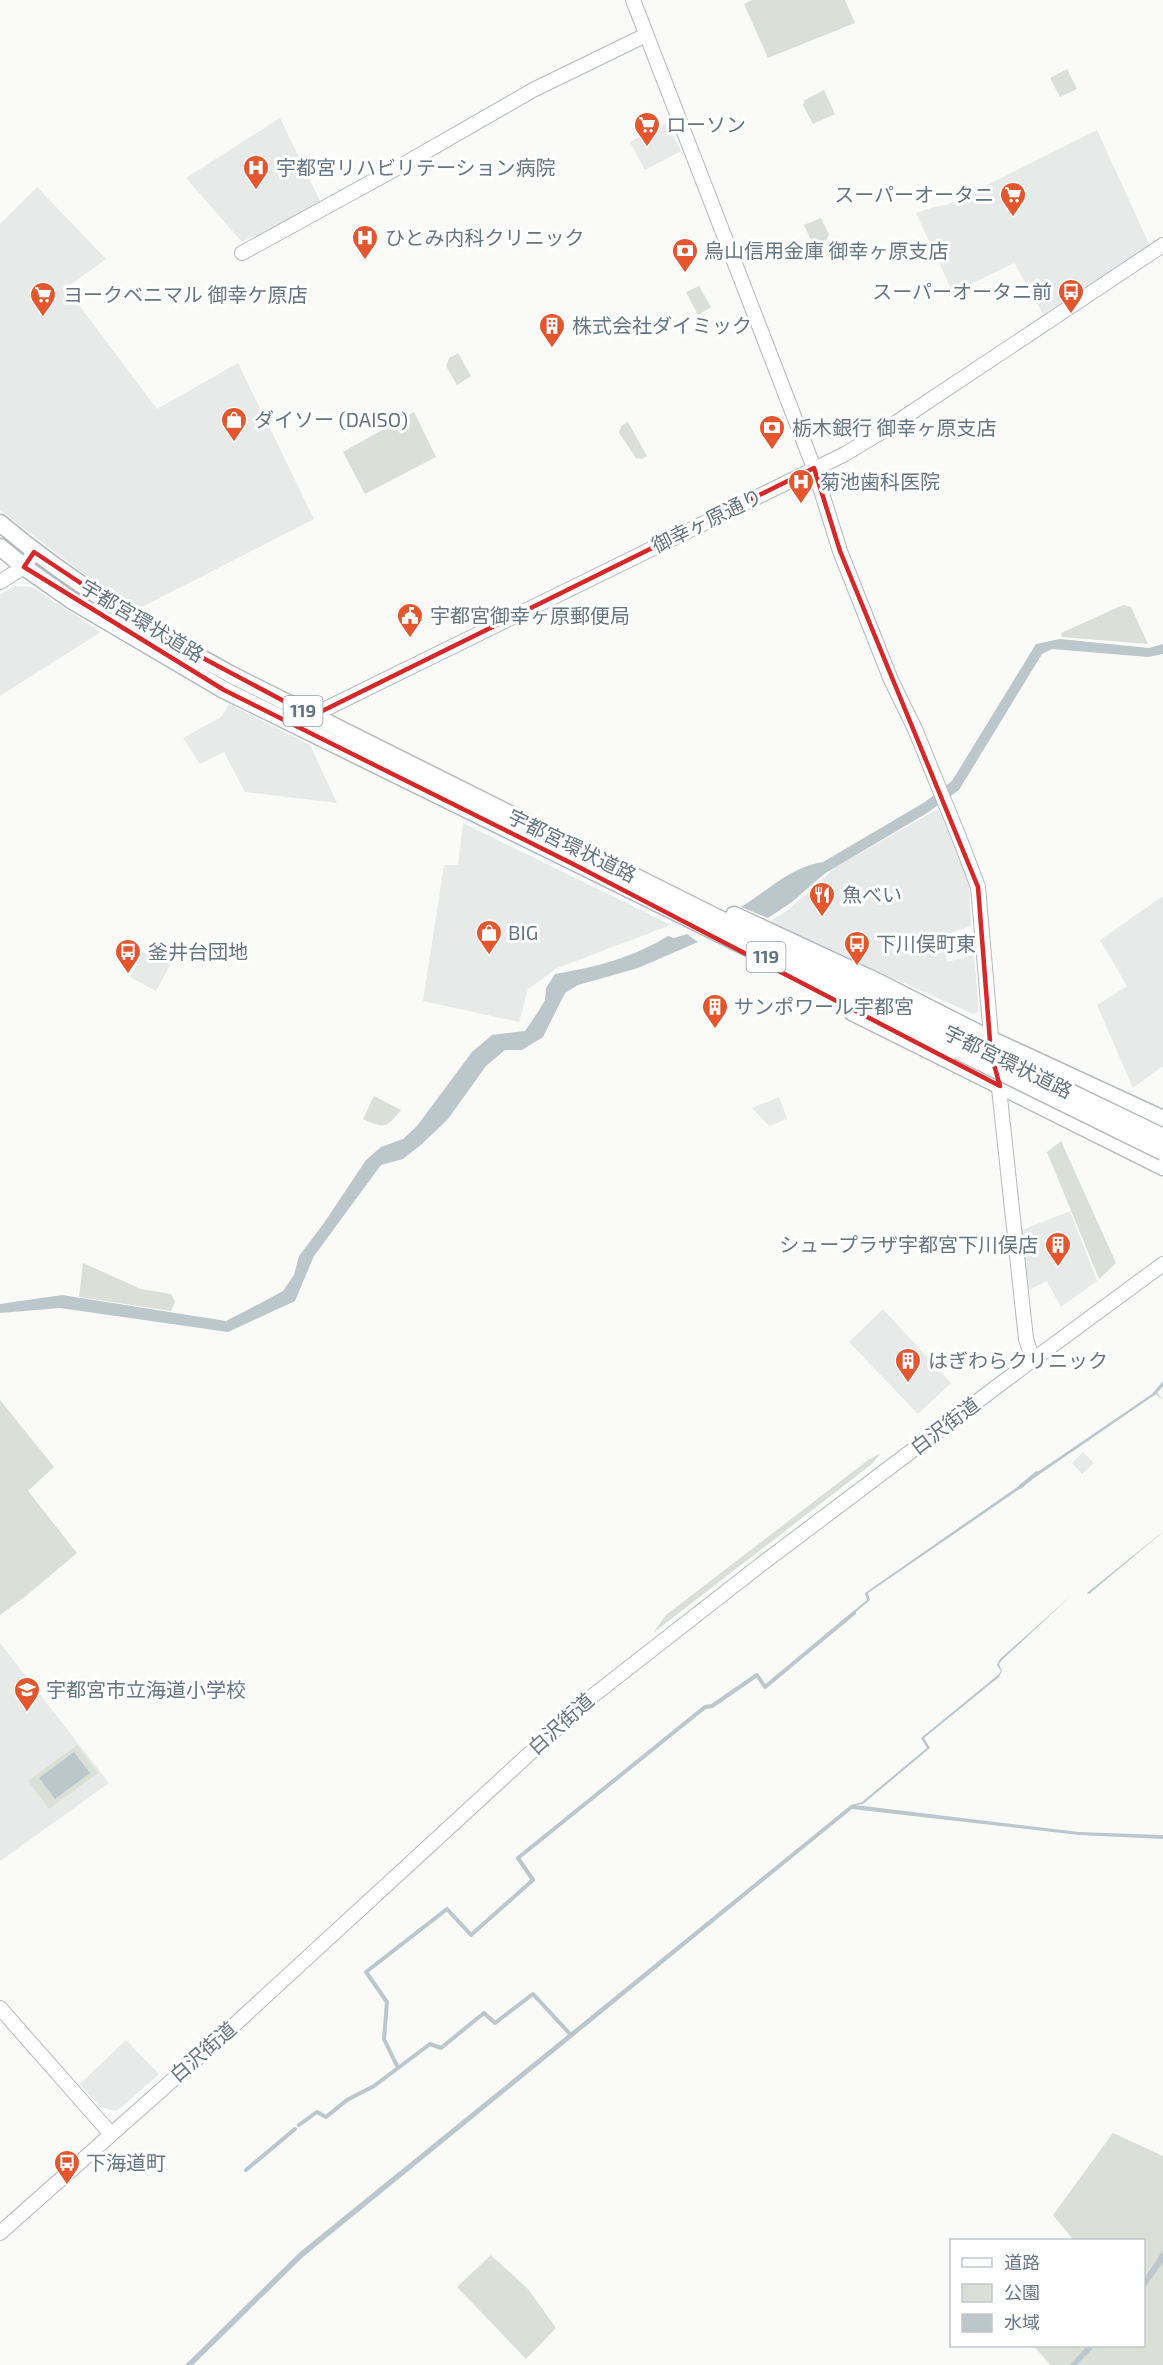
<svg xmlns="http://www.w3.org/2000/svg" width="1163" height="2365" font-family="'Exo 2','Noto Sans JP',sans-serif">
<style>
.built{fill:#e8e9e9}
.green{fill:#dadfd7}
.water{fill:#bbc7cb}
.lines{fill:none;stroke-linecap:round;stroke-linejoin:round}
.stream{stroke:#bbc7cb;stroke-width:4}
.secondary-casing{stroke:#b3babf;stroke-width:16}
.highway-casing{stroke:#b4b9bd;stroke-width:19}
.secondary{stroke:#fff;stroke-width:14}
.highway{stroke:#fff;stroke-width:16}
.highway-bridge-casing{stroke:#b4b9bd;stroke-width:19;stroke-linecap:butt}
.highway-bridge{stroke:#fff;stroke-width:16}
.marked{fill:none;stroke:#d62828;stroke-width:4.5;stroke-linejoin:round}
.labels{text-anchor:middle;stroke-width:6;stroke-linejoin:round;paint-order:stroke}
.shield{fill:#fff;stroke:#939fa8;stroke-width:1.5}
.shield-label{font-size:18px;font-weight:bold;fill:#657683}
.poi-label{font-size:20px;fill:#657683;stroke:#fff;text-anchor:start}
.street-label{font-size:20px;fill:#657683;stroke:#fff}
</style>
<rect width="100%" height="100%" fill="#fafaf8"/>
<path class="built" d="M280,118L321,203L242,242L186,178Z
M667,123L681,151L645,170L630,142Z
M1097,130L1150,246L1043,314L1014,263L953,293L916,213L934,207L947,205Z
M37,187L106,259L66,288L157,409L238,363L314,519L140,608L89,578L0,510V224Z
M15,586L32,587L101,632L0,696V595Z
M229,704L310,745L337,803L245,792L224,752L200,764L183,738L221,717Z
M938,809L969,881L971,926L942,936L947,962L974,955L979,1012L973,1014L769,922L788,910L836,867Z
M463,823L671,925L557,968L528,989L519,1022L423,1001L444,865H458Z
M1163,896V1066L1133,1088L1097,1005L1127,986L1100,940Z
M143,953L173,960L156,991L130,977Z
M779,1097L787,1119L769,1126L752,1108Z
M1070,1211L1097,1281L1061,1307L1047,1281L1023,1293L1017,1232Z
M883,1309L951,1383L918,1414L849,1342Z
M1083,1452L1094,1463L1082,1474L1072,1463Z
M0,1643L109,1783L0,1861Z
M126,2040L159,2074L117,2111L100,2107L80,2084Z"/>
<path class="green" d="M752,0H845L855,23L768,58L744,4Z
M1067,69L1077,89L1060,97L1050,78Z
M824,90L835,114L813,124L803,105L805,100Z
M821,218L829,235L827,239L814,246L804,225Z
M699,286L711,307L698,315L686,292Z
M458,353L471,376L457,385L446,366L449,358Z
M414,412L436,457L365,494L343,452Z
M628,422L647,456L642,459L636,458L619,433L621,426Z
M1123,605L1131,607L1148,644L1062,637L1061,633Z
M374,1096L401,1110C386,1128 385,1129 363,1119Z
M1061,1141L1116,1263L1099,1279L1047,1152Z
M83,1263L141,1289L171,1294L175,1302L171,1311L79,1297Z
M0,1400L54,1467L28,1491L77,1553L26,1596L0,1615Z
M881,1453L872,1464L653,1633L666,1615L868,1460Z
M77,1745L98,1773L49,1809L28,1781Z
M1113,2133L1163,2156V2365H1050L1034,2346H1144V2240H1070L1072,2238L1053,2215Z
M491,2255L528,2289L556,2328L526,2359L457,2287Z"/>
<path class="water" d="M1060,639L1149,648L1163,644V654L1148,657L1052,649L1042,654L959,790L927,813L824,874L792,902L768,918L741,907C769,890 790,867 823,862L925,802L952,781L1036,644Z
M687,934L698,942L638,968L578,985L565,993L543,1037L522,1050H505L486,1066L448,1119L422,1144L403,1159L381,1165L314,1256L295,1301L228,1332L60,1308L0,1313V1304L62,1295L226,1321L261,1303L283,1291L294,1275L299,1256L324,1223L366,1160L381,1147L403,1139L417,1126L472,1052L492,1035L525,1031L538,1012L545,1000L546,988L555,974C596,967 632,958 668,936L674,938Z
M1163,1381V1386L1157,1393L1163,1400L1156,1394L1034,1478L1033,1475L1152,1394Z
M1023,1483L1024,1486L868,1593L870,1600L851,1616L850,1614L867,1600L865,1593Z
M1163,1532L1089,1594L1087,1593L1160,1534Z
M1073,1594L1002,1660L999,1664L1002,1671L999,1677L924,1738L930,1748L863,1804L855,1805L1079,1832L1163,1835V1839L1079,1835L852,1809L303,2257L193,2365H185L300,2252L851,1805L862,1802L927,1748L921,1738L998,1675L1001,1671L997,1665L1000,1659Z
M74,1752L90,1773L55,1799L39,1778Z
M1163,2250V2262L1144,2289V2279Z
M1087,2346H1095L1077,2365H1070Z"/>
<g class="lines">
<path class="stream" d="M1020,1487L1037,1473
M398,2068L384,2039L387,2002L366,1972L447,1909L471,1935L533,1880L518,1858L705,1707L712,1706L757,1675L765,1687L854,1613
M299,2125L317,2112L326,2117L347,2100L374,2086L430,2044L441,2048L484,2013L495,2023L533,1994L571,2035
M246,2170L295,2129"/>
<defs>
<path id="secondary" d="M633,0L814,468L840,551L891,680L915,729L961,842L978,887L992,1048
M242,253L406,163L533,90L646,35
M0,582L24,567L34,552
M305,719L845,454L885,430L1163,245
M998,1079L1026,1339L1033,1360
M0,2008L111,2134
M0,2233L220,2038L590,1698L759,1566L1003,1382L1163,1264"/>
<path id="highway" d="M0,523C71,583 150,630 232,675L964,1041
M0,547L24,567L71,600L224,690L958,1051
M734,915L874,980L990,1039L1163,1119
M852,1012L1163,1167"/>
</defs>
<use href="#secondary" class="secondary-casing"/>
<use href="#highway" class="highway-casing"/>
<use href="#secondary" class="secondary"/>
<use href="#highway" class="highway"/>
<defs>
<path id="highway-bridge" d="M964,1041L1163,1137
M958,1051L1163,1152"/>
</defs>
<use href="#highway-bridge" class="highway-bridge-casing"/>
<use href="#highway-bridge" class="highway-bridge"/>
</g>
<path class="marked" d="M814,468L840,551L978,887L991,1054L1000,1086L573,864L224,690L24,567L34,552L154,632L312,716Z"/>
<defs>
<symbol id="supermarket-pin" viewBox="-11 -11 22 30"><path d="M0 17L-7.5 6A9.5 9.5 0 1 1 7.5 6Z" fill="#e4572e" stroke="#fff"/><path d="M-6-5.5h2.5l.6 2H6L4.5 2H-2.5L-4.4-4H-6ZM-1.5 3.2a1.3 1.3 0 1 0 .1 0ZM3 3.2a1.3 1.3 0 1 0 .1 0Z" fill="#fff"/></symbol>
<symbol id="hospital-pin" viewBox="-11 -11 22 30"><path d="M0 17L-7.5 6A9.5 9.5 0 1 1 7.5 6Z" fill="#e4572e" stroke="#fff"/><path d="M-5-5h3v3.5h4V-5h3V5h-3V1.5h-4V5h-3Z" fill="#fff"/></symbol>
<symbol id="bank-pin" viewBox="-11 -11 22 30"><path d="M0 17L-7.5 6A9.5 9.5 0 1 1 7.5 6Z" fill="#e4572e" stroke="#fff"/><path d="M-6-4H6V4H-6ZM0-2.3a2.3 2.3 0 1 0 0 4.6a2.3 2.3 0 1 0 0-4.6Z" fill="#fff"/></symbol>
<symbol id="bus-pin" viewBox="-11 -11 22 30"><path d="M0 17L-7.5 6A9.5 9.5 0 1 1 7.5 6Z" fill="#e4572e" stroke="#fff"/><path d="M-5-6H5V4H4V6H2V4H-2V6H-4V4H-5ZM-3.5-4V0h7V-4ZM-3.5 1.2v1.5H-2V1.2ZM2 1.2v1.5H3.5V1.2Z" fill="#fff"/></symbol>
<symbol id="building-pin" viewBox="-11 -11 22 30"><path d="M0 17L-7.5 6A9.5 9.5 0 1 1 7.5 6Z" fill="#e4572e" stroke="#fff"/><path d="M-4-6H4V6H1V3H-1V6H-4ZM-2.5-4.3h1.7v1.8h-1.7ZM.8-4.3h1.7v1.8H.8ZM-2.5-1h1.7V.8h-1.7ZM.8-1h1.7V.8H.8Z" fill="#fff"/></symbol>
<symbol id="shop-pin" viewBox="-11 -11 22 30"><path d="M0 17L-7.5 6A9.5 9.5 0 1 1 7.5 6Z" fill="#e4572e" stroke="#fff"/><path d="M-5-2.5h2.3a2.7 3.5 0 0 1 5.4 0H5L5.5 6h-11ZM-1.5-2.5h3a1.5 2.3 0 0 0-3 0Z" fill="#fff"/></symbol>
<symbol id="civic-pin" viewBox="-11 -11 22 30"><path d="M0 17L-7.5 6A9.5 9.5 0 1 1 7.5 6Z" fill="#e4572e" stroke="#fff"/><path d="M-.6-6.5H3V-4.5H.6V-3L4-1V1h2V6H-6V1h2V-1L-.6-3ZM-1.2 2.5V6h2.4V2.5Z" fill="#fff"/></symbol>
<symbol id="restaurant-pin" viewBox="-11 -11 22 30"><path d="M0 17L-7.5 6A9.5 9.5 0 1 1 7.5 6Z" fill="#e4572e" stroke="#fff"/><path d="M-5-6h1v4h1v-4h1v4h1v-4h1v5L-1.5 .5V6h-2V.5L-5-1ZM5-6V6H3V1.5H1.5Q1.5-4 5-6Z" fill="#fff"/></symbol>
<symbol id="school-pin" viewBox="-11 -11 22 30"><path d="M0 17L-7.5 6A9.5 9.5 0 1 1 7.5 6Z" fill="#e4572e" stroke="#fff"/><path d="M0-5L7-2L0 1L-7-2ZM-4 1L0 2.5L4 1V4Q0 6-4 4Z" fill="#fff"/></symbol>
</defs>
<g fill-rule="evenodd">
<use href="#supermarket-pin" x="632" y="110" width="30" height="40"/>
<use href="#hospital-pin" x="241" y="153" width="30" height="40"/>
<use href="#supermarket-pin" x="998" y="180" width="30" height="40"/>
<use href="#hospital-pin" x="350" y="223" width="30" height="40"/>
<use href="#bank-pin" x="670" y="236" width="30" height="40"/>
<use href="#bus-pin" x="1056" y="277" width="30" height="40"/>
<use href="#supermarket-pin" x="28" y="280" width="30" height="40"/>
<use href="#building-pin" x="537" y="311" width="30" height="40"/>
<use href="#shop-pin" x="219" y="405" width="30" height="40"/>
<use href="#bank-pin" x="757" y="413" width="30" height="40"/>
<use href="#hospital-pin" x="786" y="467" width="30" height="40"/>
<use href="#civic-pin" x="395" y="601" width="30" height="40"/>
<use href="#restaurant-pin" x="807" y="880" width="30" height="40"/>
<use href="#shop-pin" x="474" y="918" width="30" height="40"/>
<use href="#bus-pin" x="842" y="929" width="30" height="40"/>
<use href="#bus-pin" x="113" y="937" width="30" height="40"/>
<use href="#building-pin" x="700" y="992" width="30" height="40"/>
<use href="#building-pin" x="1043" y="1230" width="30" height="40"/>
<use href="#building-pin" x="893" y="1346" width="30" height="40"/>
<use href="#school-pin" x="12" y="1675" width="30" height="40"/>
<use href="#bus-pin" x="52" y="2148" width="30" height="40"/>
</g>
<g class="labels">
<g class="shield">
<rect x="283.5" y="696" width="39" height="30" rx="4.5"/>
<rect x="746.5" y="942" width="39" height="30" rx="4.5"/>
</g>
<g class="shield-label">
<text x="303" y="717">119</text>
<text x="766" y="963">119</text>
</g>
<g class="poi-label">
<text x="666" y="132">ローソン</text>
<text x="276" y="175">宇都宮リハビリテーション病院</text>
<text x="994" y="202" text-anchor="end">スーパーオータニ</text>
<text x="385" y="245">ひとみ内科クリニック</text>
<text x="704" y="258">烏山信用金庫 御幸ヶ原支店</text>
<text x="1052" y="299" text-anchor="end">スーパーオータニ前</text>
<text x="63" y="302">ヨークベニマル 御幸ケ原店</text>
<text x="572" y="333">株式会社ダイミック</text>
<text x="254" y="427">ダイソー (DAISO)</text>
<text x="792" y="435">栃木銀行 御幸ヶ原支店</text>
<text x="820" y="489">菊池歯科医院</text>
<text x="430" y="623">宇都宮御幸ヶ原郵便局</text>
<text x="842" y="902">魚べい</text>
<text x="508" y="940">BIG</text>
<text x="876" y="951">下川俣町東</text>
<text x="148" y="959">釜井台団地</text>
<text x="734" y="1014">サンポワール宇都宮</text>
<text x="1038" y="1252" text-anchor="end">シュープラザ宇都宮下川俣店</text>
<text x="928" y="1368">はぎわらクリニック</text>
<text x="46" y="1697">宇都宮市立海道小学校</text>
<text x="86" y="2170">下海道町</text>
</g>
<g class="street-label">
<text transform="translate(707 521) rotate(-26)" y="7">御幸ヶ原通り</text>
<text transform="translate(142 621) rotate(31)" y="7">宇都宮環状道路</text>
<text transform="translate(572 846) rotate(26)" y="7">宇都宮環状道路</text>
<text transform="translate(1008 1062) rotate(26)" y="7">宇都宮環状道路</text>
<text transform="translate(945 1426) rotate(-37)" y="7">白沢街道</text>
<text transform="translate(561 1724) rotate(-42)" y="7">白沢街道</text>
<text transform="translate(203 2052) rotate(-41)" y="7">白沢街道</text>
</g>
</g>
<rect x="950" y="2239" width="195" height="108" fill="#ffffff" stroke="#c1c8cd" stroke-width="1.5"/>
<rect x="962" y="2258" width="30" height="9" fill="#ffffff" stroke="#c1c8cd" stroke-width="1.5"/>
<text x="1004" y="2269" font-size="18" fill="#657683">道路</text>
<rect x="962" y="2284" width="30" height="18" fill="#dadfd7" stroke="#c1c8cd" stroke-width="1.5"/>
<text x="1004" y="2299" font-size="18" fill="#657683">公園</text>
<rect x="962" y="2314" width="30" height="18" fill="#bbc7cb" stroke="#c1c8cd" stroke-width="1.5"/>
<text x="1004" y="2329" font-size="18" fill="#657683">水域</text>
</svg>
